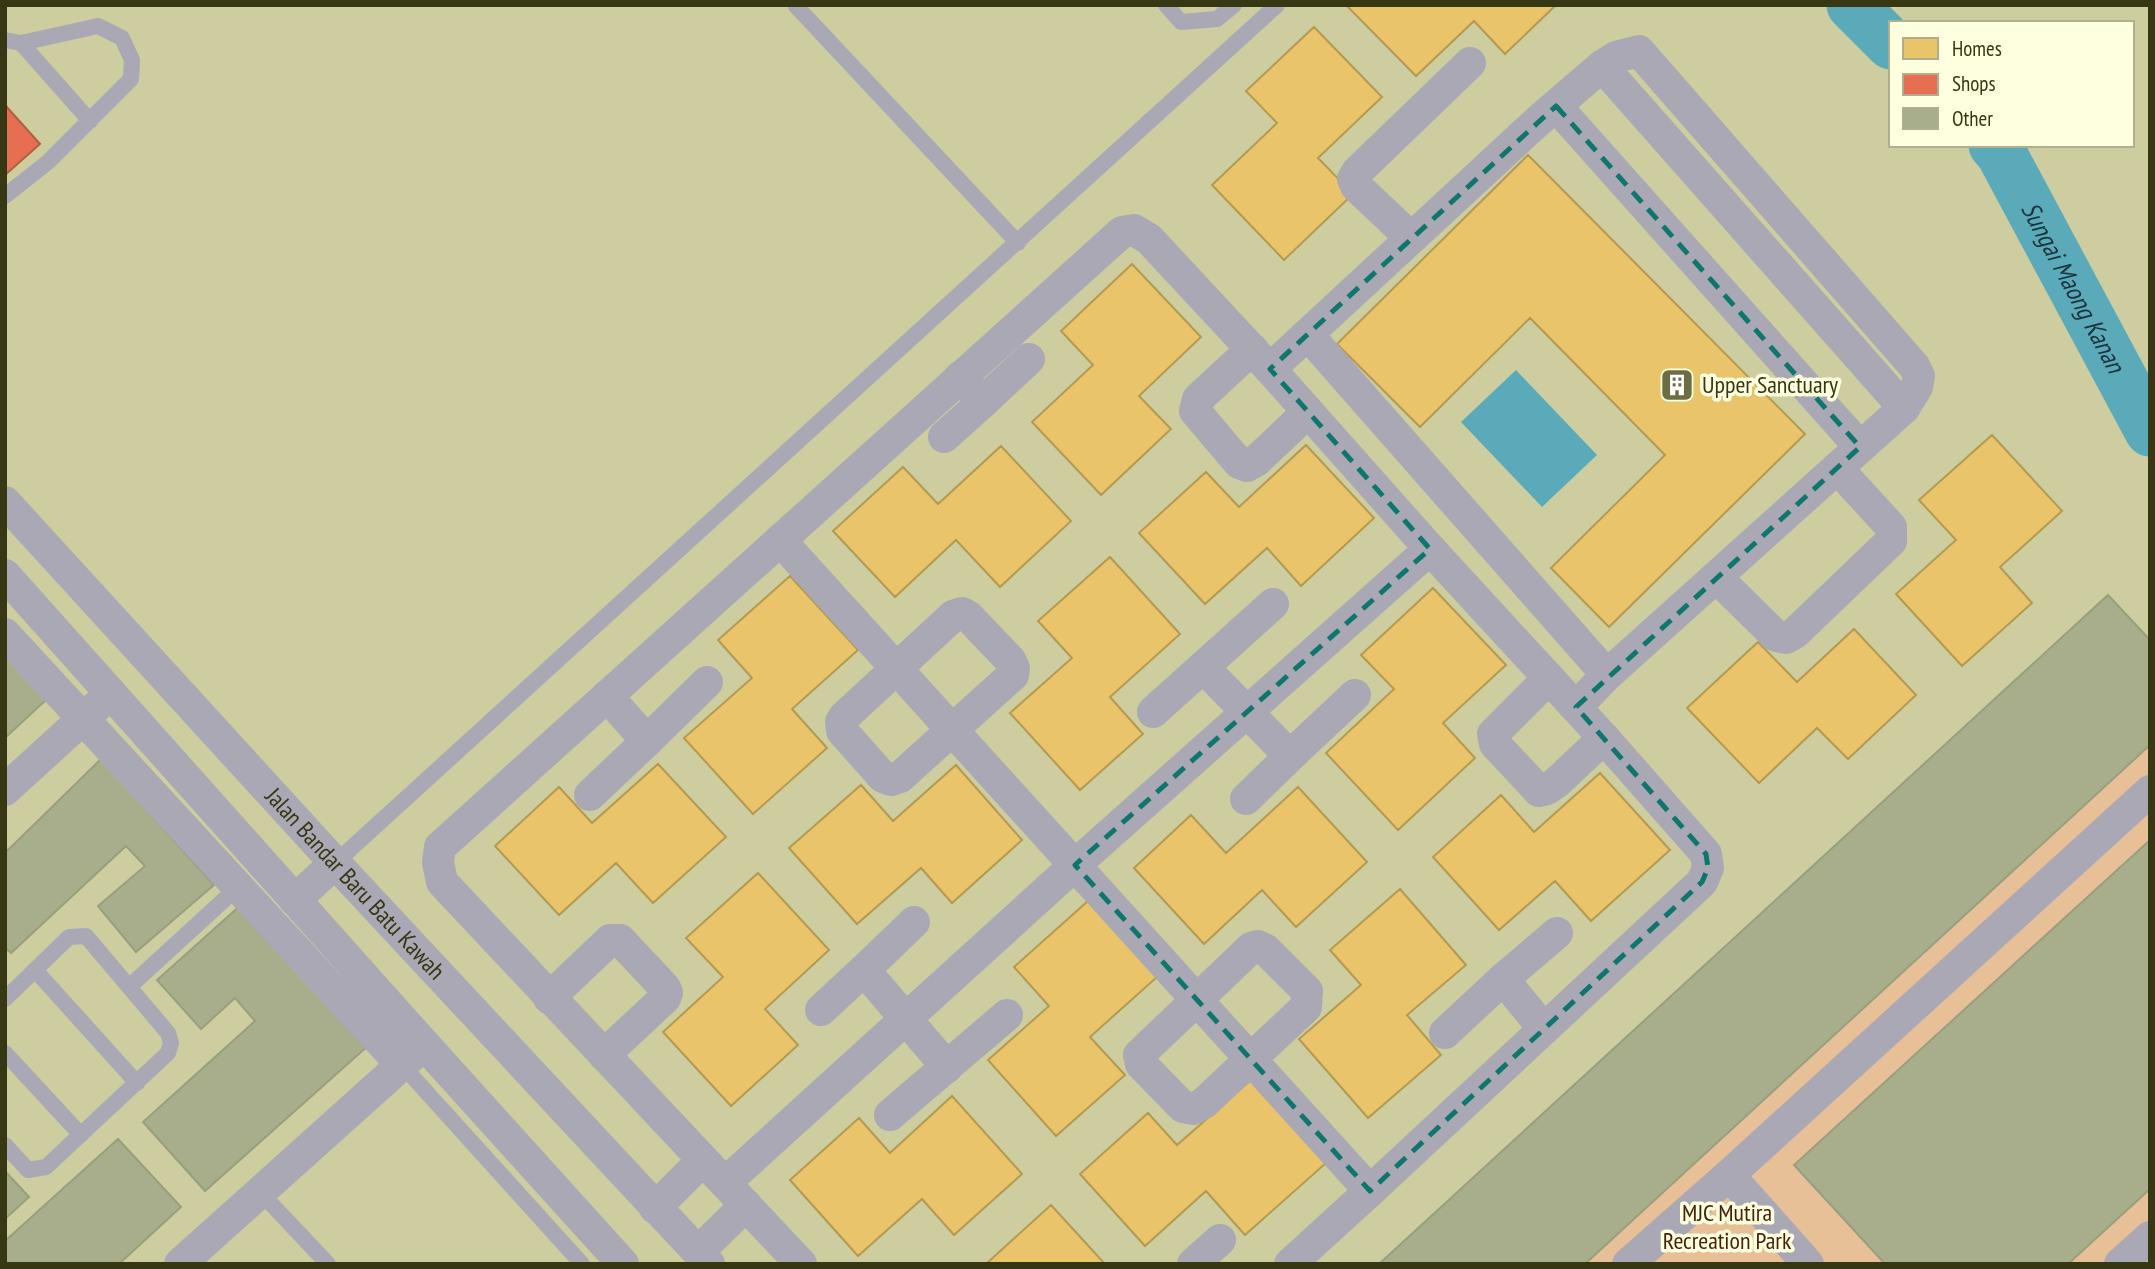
<svg xmlns="http://www.w3.org/2000/svg" width="2155" height="1269" font-family="'PT Sans Narrow',sans-serif">
<style>
.green{fill:#e8c097}
.water{fill:#5baaba}
.homes{fill:#e9c46a;stroke:#b49a50;stroke-width:2}
.shops{fill:#e76f51;stroke:#b25e3f;stroke-width:2}
.lines{fill:none;stroke-linecap:round;stroke-linejoin:round}
.river{stroke:#5baaba;stroke-width:51}
.building{fill:#a8ae8c;stroke:#999f7d;stroke-width:2}
.service{stroke:#aaa8b4;stroke-width:16}
.minor{stroke:#aaa8b4;stroke-width:32}
.marked{fill:none;stroke:#0f766e;stroke-width:5;stroke-dasharray:14 9;stroke-linejoin:round}
.labels{text-anchor:middle;stroke-width:7;stroke-linejoin:round;paint-order:stroke}
.poi-label{font-size:24px;fill:#383714;stroke:#feffde;text-anchor:start}
.street-label{font-size:24px;fill:#383714;stroke:#feffde}
.park-label{font-size:24px;fill:#471f08;stroke:#feffde}
.water-label{font-size:26px;font-style:italic;fill:#1c343e;stroke:#feffde}
</style>
<rect width="100%" height="100%" fill="#cdcda0"/>
<path class="green" d="M2150,718V842L1885,1264H1550Z
M2150,1189V1233L2115,1264H2068Z"/>
<path class="water" d="M1516,370L1597,455L1542,507L1461,422Z"/>
<path class="homes" d="M1346,5H1556L1505,54L1474,21L1416,76Z
M1314,27L1382,97L1318,158L1353,194L1284,260L1212,185L1277,123L1246,91Z
M1528,155L1805,434L1609,627L1551,568L1665,455L1530,318L1420,427L1337,344Z
M1132,264L1201,337L1139,396L1171,429L1101,495L1032,422L1093,365L1061,331Z
M1992,435L2062,511L2000,567L2032,603L1962,666L1896,594L1956,540L1919,500Z
M1306,445L1374,518L1301,586L1267,548L1205,604L1139,533L1206,472L1239,507Z
M1001,446L1071,521L1000,587L956,540L895,597L833,531L903,467L938,504Z
M1110,557L1180,634L1110,697L1143,734L1080,790L1010,713L1072,658L1038,621Z
M790,576L858,650L792,709L827,748L753,814L684,738L752,678L718,640Z
M1433,588L1506,665L1443,723L1475,758L1398,830L1326,753L1394,689L1361,655Z
M1854,629L1916,695L1848,759L1817,728L1759,783L1687,708L1758,642L1797,682Z
M658,764L726,837L653,903L616,863L559,915L495,846L559,787L592,823Z
M956,765L1022,840L952,903L921,868L857,924L789,848L861,785L893,821Z
M1600,773L1670,850L1591,921L1555,881L1499,930L1433,857L1501,795L1534,832Z
M1298,787L1367,862L1296,927L1262,890L1204,944L1134,868L1191,815L1226,853Z
M758,873L829,950L765,1009L798,1045L731,1106L663,1032L723,977L686,938Z
M1400,889L1466,965L1407,1015L1441,1055L1368,1118L1299,1039L1361,985L1330,950Z
M1088,901L1157,977L1090,1037L1125,1075L1056,1136L988,1060L1049,1006L1014,967Z
M1251,1080L1326,1163L1245,1235L1206,1191L1145,1246L1080,1174L1148,1113L1177,1145Z
M952,1096L1022,1174L954,1235L922,1199L858,1256L790,1180L859,1118L890,1153Z
M1051,1205L1105,1264H986Z"/>
<path class="shops" d="M5,105L40,144L5,175Z"/>
<g class="lines">
<g class="river">
<path d="M1852,5L1891,44"/>
<path id="s1" d="M1994,145L2001,153L2150,431"/>
</g>
</g>
<path class="building" d="M2108,595L2150,640V745L1585,1264H1379Z
M5,654L47,699L5,738Z
M101,759L214,885L136,952L98,906L145,866L126,846L11,953L5,947V853Z
M2150,840V1189L2068,1264H1885L1794,1165Z
M242,904L369,1045L205,1191L143,1122L255,1021L235,998L201,1029L157,980Z
M118,1139L181,1207L119,1264H5V1241Z
M5,1171L29,1197L5,1219Z"/>
<g class="lines">
<path class="service" d="M1166,5L1181,22L1217,19L1234,5
M796,6L1018,243
M5,40L21,43L98,26L122,38L132,60L131,79L48,162L5,196
M21,43L90,121
M335,863L1277,5
M35,970L137,1083
M129,987L238,887
M5,999L69,937L86,936L168,1033L171,1043L168,1053L46,1167L28,1170L5,1145
M5,1053L81,1135
M402,1065L582,1264
M260,1192L328,1264"/>
<g class="minor">
<path d="M1602,66L1904,408"/>
<path d="M1556,106L1860,447"/>
<path d="M1411,238L1356,186L1353,179L1357,172L1470,63"/>
<path d="M1308,335L1607,675"/>
<path d="M1252,349L1198,399L1195,411L1239,463L1247,466L1256,461L1308,412"/>
<path d="M1270,369L1538,121L1602,66L1616,57L1639,51L1914,366L1919,376L1917,387L1904,408L1607,675L1576,707"/>
<path d="M983,402L1029,359"/>
<path d="M944,437L983,402L960,377"/>
<path id="s2" d="M5,502L335,863L709,1264"/>
<path d="M780,540L1370,1191"/>
<path d="M5,575L424,1044L623,1264"/>
<path d="M1716,577L1776,636L1786,638L1795,633L1891,541V527L1837,468"/>
<path d="M962,613L969,617L1010,660L1014,668L1013,675L900,777L891,780L883,777L842,731L841,722L844,717L953,616Z"/>
<path d="M5,634L402,1065"/>
<path d="M1549,678L1493,734L1495,744L1539,791L1547,789L1556,783L1604,738"/>
<path d="M1153,712L1203,667"/>
<path d="M647,741L707,682"/>
<path d="M1290,756L1355,695"/>
<path d="M5,790L97,706"/>
<path d="M590,795L647,741L607,696"/>
<path d="M1246,799L1290,756L1203,667L1273,604"/>
<path d="M295,900L335,863"/>
<path d="M914,922L864,970L947,1067"/>
<path d="M1258,946L1266,950L1307,991L1306,1007L1204,1103L1193,1109L1183,1107L1141,1064L1139,1055L1251,948Z"/>
<path d="M549,998L610,940H620L665,988L667,993L665,998L604,1055"/>
<path d="M821,1010L864,970"/>
<path d="M1544,1029L1503,979L1557,933"/>
<path d="M1445,1033L1503,979"/>
<path d="M890,1115L1007,1015"/>
<path d="M1729,1175L1808,1264"/>
<path d="M725,1183L1075,865L1430,549"/>
<path d="M655,1208L703,1160"/>
<path d="M698,1252L746,1205"/>
<path d="M180,1264L416,1052"/>
<path d="M801,1264L442,882L438,862L440,847L1122,232L1134,230L1149,239L1270,369L1430,549L1604,738L1706,854L1708,868L1702,882L1370,1191L1290,1264"/>
<path d="M1193,1264L1220,1240"/>
<path d="M1628,1264L1729,1175L2150,791"/>
<path d="M2120,1264L2150,1237"/>
</g>
</g>
<path class="marked" d="M1556,106L1860,447L1576,707L1706,854L1708,868L1702,882L1370,1191L1075,865L1430,549L1270,369Z"/>
<defs>
<symbol id="building-square" viewBox="-11 -11 22 22"><rect x="-9" y="-9" width="18" height="18" rx="4" fill="#6c6c45" stroke="#feffde"/><path d="M-4-6H4V6H1V3H-1V6H-4ZM-2.5-4.3h1.7v1.8h-1.7ZM.8-4.3h1.7v1.8H.8ZM-2.5-1h1.7V.8h-1.7ZM.8-1h1.7V.8H.8Z" fill="#fff"/></symbol>
</defs>
<g fill-rule="evenodd">
<use href="#building-square" x="1658" y="366" width="38" height="38"/>
</g>
<g class="labels">
<g class="poi-label">
<text x="1702" y="393">Upper Sanctuary</text>
</g>
<g class="street-label">
<text dy="8" stroke="none"><textPath href="#s2" startOffset="518">Jalan Bandar Baru Batu Kawah</textPath></text>
</g>
<g class="park-label">
<text x="1727" y="1221">MJC Mutira<tspan x="1727" dy="28">Recreation Park</tspan></text>
</g>
<g class="water-label">
<text dy="9" stroke="none"><textPath href="#s1" startOffset="163">Sungai Maong Kanan</textPath></text>
</g>
</g>
<rect width="2155" height="1269" fill="none" stroke="#383714" stroke-width="14"/>
<rect x="1889" y="21" width="245" height="126" fill="#feffde" stroke="#afaf8d" stroke-width="2"/>
<rect x="1903" y="38" width="35" height="21" fill="#e9c46a" stroke="#afaf8d" stroke-width="2"/>
<text x="1952" y="56" font-size="21" fill="#383714">Homes</text>
<rect x="1903" y="74" width="35" height="21" fill="#e76f51" stroke="#afaf8d" stroke-width="2"/>
<text x="1952" y="91" font-size="21" fill="#383714">Shops</text>
<rect x="1903" y="108" width="35" height="21" fill="#a8ae8c" stroke="#afaf8d" stroke-width="2"/>
<text x="1952" y="126" font-size="21" fill="#383714">Other</text>
</svg>
